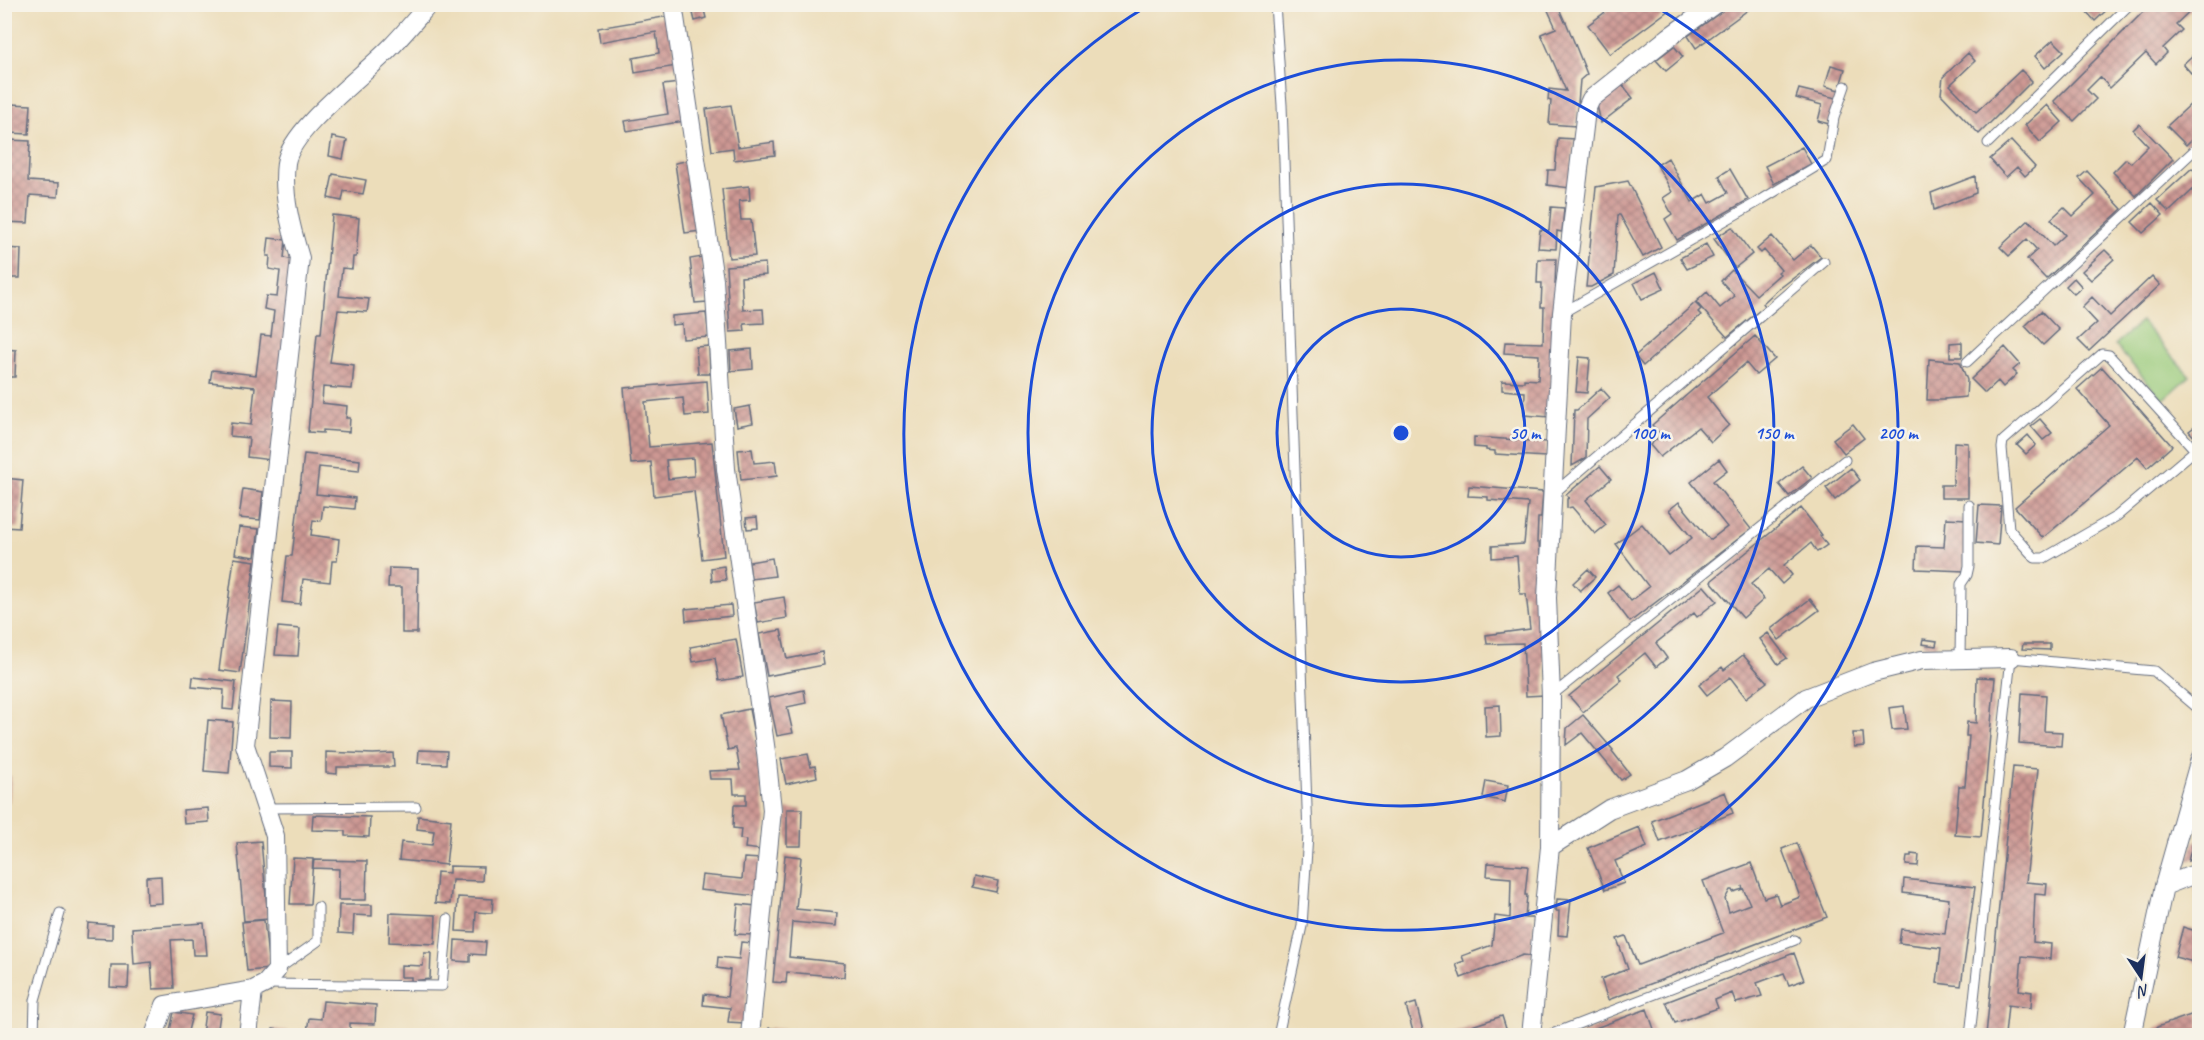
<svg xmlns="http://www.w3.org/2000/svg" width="2204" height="1040" font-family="Caveat,sans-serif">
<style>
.grass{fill:#99ca7a;stroke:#5a7c6c;stroke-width:1.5}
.building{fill:url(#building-cross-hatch);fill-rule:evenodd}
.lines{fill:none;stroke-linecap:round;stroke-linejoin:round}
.lane-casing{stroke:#646c7e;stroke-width:11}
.street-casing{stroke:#646c7e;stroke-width:20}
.lane{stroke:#fff;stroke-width:9}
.street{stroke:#fff;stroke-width:18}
.ring{fill:none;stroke:#1d4ed8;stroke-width:3}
.centre{fill:#1d4ed8;stroke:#f7f3e8;stroke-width:3}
.ring-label{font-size:18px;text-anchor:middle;font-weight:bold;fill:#1d4ed8;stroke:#f7f3e8;stroke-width:5;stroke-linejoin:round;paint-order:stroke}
</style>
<defs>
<pattern id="building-cross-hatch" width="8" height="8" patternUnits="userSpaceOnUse" patternTransform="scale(1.5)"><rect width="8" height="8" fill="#cd9893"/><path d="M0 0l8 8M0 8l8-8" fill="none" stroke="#a67c7b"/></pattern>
</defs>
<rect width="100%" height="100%" fill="#f7f3e8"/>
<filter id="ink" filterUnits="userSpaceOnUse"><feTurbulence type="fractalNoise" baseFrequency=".0167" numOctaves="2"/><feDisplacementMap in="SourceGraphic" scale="12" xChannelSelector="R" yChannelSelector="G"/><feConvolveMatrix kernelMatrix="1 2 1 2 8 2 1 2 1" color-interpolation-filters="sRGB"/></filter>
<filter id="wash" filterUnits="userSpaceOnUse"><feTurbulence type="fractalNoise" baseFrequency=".008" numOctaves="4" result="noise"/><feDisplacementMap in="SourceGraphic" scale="24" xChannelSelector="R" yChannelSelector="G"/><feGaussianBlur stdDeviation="1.35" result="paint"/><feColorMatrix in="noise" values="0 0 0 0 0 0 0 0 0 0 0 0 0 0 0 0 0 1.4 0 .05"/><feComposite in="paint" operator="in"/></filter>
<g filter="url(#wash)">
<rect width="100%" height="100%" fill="#ecddba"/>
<path class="grass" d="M2141,321L2190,376L2163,400L2115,345Z"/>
<g id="blocks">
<path class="building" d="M1554,4H1557L1565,22H1566L1587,74L1580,80L1576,126L1549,124L1551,101L1548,100L1549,89L1566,91L1541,34L1556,28L1547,8Z
M1616,4L1628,6L1630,4H1677L1610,54L1588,25Z
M1732,4H1756L1696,48L1688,36Z
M2090,4H2113L2095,21L2084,9Z
M2151,4H2197L2176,24L2182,30L2163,48L2167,53L2156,64L2146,53L2110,88L2100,77L2087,90L2096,99L2074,121L2054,101Z
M703,6L706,18L695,21L692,9Z
M669,16L677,66L635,73L633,58L659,53L656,32L600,42L598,28Z
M2053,40L2064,51L2045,68L2035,56Z
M1674,46L1683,57L1666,71L1656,60Z
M1968,53L1975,61L1950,85L1976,112L2021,70L2032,81L1979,134L1941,94L1943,77Z
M2193,55L2199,62V82L2183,64Z
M1831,65L1845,69L1839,90L1825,86Z
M679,83L685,121L627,131L625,121L668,114L663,85Z
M1623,85L1633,98L1601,123L1597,105Z
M1799,89L1836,98L1829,124L1818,121L1822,105L1796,98Z
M2193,102L2199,109V132L2186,145L2167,126Z
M11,104L31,105L29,134L10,133Z
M731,105L738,147L774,142L775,155L734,160L733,148L712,151L706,109Z
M2047,105L2062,122L2040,142L2025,125Z
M2139,124L2173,159L2136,196L2113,172L2126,159L2131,163L2148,146L2133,130Z
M332,137L347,140L343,159L329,156Z
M1558,138L1574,139L1570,188L1547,185L1548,170H1555Z
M8,140L30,141L28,181L59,183L58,197L30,195L28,223L4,222Z
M2011,141L2035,167L2025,176L2017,167L2006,177L1990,159Z
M1802,147L1811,164L1774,184L1765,166Z
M1668,158L1692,202L1705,194L1710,203L1728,193L1719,176L1730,169L1748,200L1677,240L1665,219L1672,214L1663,198L1672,192L1657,165Z
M691,160L701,231L685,233L675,163Z
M2192,168L2199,176V184L2169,212L2157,200Z
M2087,171L2122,209L2046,279L2027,259L2037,250L2027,239L2009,256L2000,247L2029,220L2053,246L2065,235L2051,219L2064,207L2073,216L2095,195L2079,178Z
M333,174L366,180L363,194L344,191L342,201L328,198Z
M1975,176L1976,193L1934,210L1931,193Z
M1628,181L1661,247L1643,257L1620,215H1618L1614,275L1591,287H1586L1596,187Z
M749,186L750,200L739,201L741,220H751L755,256L729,258L722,189Z
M2152,203L2163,215L2143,233L2132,222Z
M1551,207L1564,208L1562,232L1557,231L1556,249L1538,248L1540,230L1549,231Z
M332,215L359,218L356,257H353L352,269L342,268L339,296L369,299L367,312L338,310L330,362L354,365L352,389L323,387L322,403L347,406L346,418H350L349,432L323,430V433L308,432L317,334H321Z
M1732,227L1752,254L1735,268L1714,239Z
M1772,236L1793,260L1811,245L1821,257L1775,292L1763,303L1765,306L1727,337L1696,302L1707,292L1720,308L1735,296L1721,281L1732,270L1756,295L1780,274L1778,272L1781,270L1764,250L1761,253L1757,249Z
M269,238L286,240L284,258L294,260L271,460L247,457L249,438L230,436L231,423L251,425L255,387L210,382L212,370L256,375L261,335L271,336L274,311L264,309L266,296L277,297L280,271L269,269L270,256H267Z
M1706,244L1713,257L1687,269L1680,258Z
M4,248L21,249L20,278H10L9,293H4Z
M2105,250L2114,259L2091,280L2082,271Z
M702,257L707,302L695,303L690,259Z
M1538,259H1556L1555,284H1557L1550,417L1524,415L1525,392L1502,390V381L1524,382V379L1538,380L1539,355L1504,353L1505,342L1543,343L1544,307H1541L1542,283H1537Z
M765,263L766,275L741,277L743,310L763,309L764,323L744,324L745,331L730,332L726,266Z
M1656,272L1664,289L1642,299L1634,283Z
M2152,276L2160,285L2089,351L2078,340L2097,323L2082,307L2092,297L2110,316Z
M2074,278L2082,287L2074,294L2066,286Z
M1695,303L1701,309L1698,312L1701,315L1643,366L1635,356Z
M2041,311L2059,330L2043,345L2025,326Z
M706,313L709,337L683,339L682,324L672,325V316Z
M1755,336L1775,359L1756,375L1746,363L1707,397L1729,425L1711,442L1698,427L1660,457L1650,445L1661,435L1652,425Z
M1962,342V357H1950V343Z
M709,346L710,374H698L696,347Z
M2005,347L2020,364L2013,370L2017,374L2003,387L1998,381L1985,393L1971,379Z
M4,349L16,350L15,377H4Z
M752,349L753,369L731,371L730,351Z
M1579,357L1590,358L1587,393L1576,392Z
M1929,359L1960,362L1967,380L1966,397L1944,399V400H1927Z
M2102,367L2172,446L2147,468L2138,457L2043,538L2015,507L2109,425L2077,389Z
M707,381L709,414L685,416L683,398L645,402L649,447L712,442L724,556L702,559L694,491L654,496L651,462L631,464L624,388ZM693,458L694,476L668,479L666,460Z
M1601,388L1610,398L1587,419L1586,458L1572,466L1574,410H1577Z
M4,400H7L6,419H4Z
M750,406L753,423L737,426L734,409Z
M2040,419L2052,433L2043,440L2031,426Z
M1853,424L1864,438L1844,453L1833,439Z
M2197,425L2199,427V436L2196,439L2189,431Z
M2028,435L2036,445L2026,454L2017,445Z
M1474,437L1546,442V457L1495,454V451L1486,450V448L1474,447Z
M1954,442L1968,443V498H1941V485H1953Z
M752,449L754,463L775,461L777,476L741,480L738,450Z
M304,454L360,460L359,471L319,467L316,494L355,498L354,509L323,506L321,521L313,520L311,535L339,539L337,561H332L330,582L303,579L300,604L282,602L287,556H292Z
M1719,459L1727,470L1713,481L1751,529L1630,622L1608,593L1618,585L1631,601L1649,587L1616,544L1642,524L1669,556L1692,538L1669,510L1679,502L1710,540L1727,527L1691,482Z
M1600,466L1611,479L1586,500L1606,525L1595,534L1572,507L1567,508V499L1569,498L1566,495Z
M1802,466L1812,478L1789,496L1779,484Z
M1851,468L1860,480L1835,500L1826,488Z
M4,478L23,480L19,528L4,527Z
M1469,486L1543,492L1541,518H1538L1537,543H1539L1543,592L1545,695L1526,696L1523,643L1487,644L1486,635L1530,629L1526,594H1520L1517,556L1492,558V546L1524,544L1528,503L1488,500V497L1468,496Z
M243,489L263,492L260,520L239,518Z
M1979,505L2001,506L1998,545L1976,543Z
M1801,508L1822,535L1820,536L1827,545L1817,552L1811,543L1784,565L1792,575L1782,584L1769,569L1751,584L1764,599L1743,618L1711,581Z
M757,517L758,528L747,529L746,518Z
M1946,518L1968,519L1965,571L1916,569L1917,546L1944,547Z
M239,527L259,529L255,557L235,554Z
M234,558L255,561L240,673L219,670Z
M772,558L775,576L751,579L749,562Z
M724,566L726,580L712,581L711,568Z
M389,568L418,569L417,633H402V587H388Z
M1588,569L1595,577L1580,591L1573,583Z
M1704,586L1717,601L1697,617L1694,613L1656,643L1667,658L1656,667L1645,653L1618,675L1622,680L1583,712L1569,696Z
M784,597L787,618L758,623L754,602Z
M1810,599L1819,610L1779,640L1771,629Z
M731,605L732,616L686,621L685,609Z
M278,627L300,629L298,656L275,655Z
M781,630L787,659L822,652L824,665L767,676L759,634Z
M1768,633L1787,658L1778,664L1760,639Z
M736,639L743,677L719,681L715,658L693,662L690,647Z
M1923,639L1937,641L1936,646L1922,644Z
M2023,644H2050V650L2022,649Z
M1743,655L1767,682L1746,698L1730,677L1707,695L1699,685L1722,667L1724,670Z
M193,677L236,682L233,710L223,709L224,690L192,687Z
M1977,677L1995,678L1981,837L1955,835L1959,786H1965L1969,736H1966L1967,722L1976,723Z
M804,690L806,703L787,707L793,733L777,736L769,698Z
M2022,693L2046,695L2044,731L2062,732L2061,746L2019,743Z
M271,701L292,702L291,738L270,737Z
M1500,705L1501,736L1486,737L1485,706Z
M1904,706L1907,729L1892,730L1889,708Z
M749,709L756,744L766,821L761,850L745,848L746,840L740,839L741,829L733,828L734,805H746V794H734L733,779H710L709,771L740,770L736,748L728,750L721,715Z
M1583,715L1613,750L1612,751L1630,774L1621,780L1582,733L1566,745L1567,728Z
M208,720L233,722L229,773L204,771Z
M1853,733H1863L1864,746L1854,747Z
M419,750L447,751L446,764L418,763Z
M269,752H292V768L269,767Z
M326,752L373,754L393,753L394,767H337V774L326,773Z
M808,754L811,767L815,766L817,777L786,784L781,759Z
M2013,767L2038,769L2026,882L2047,884L2046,895L2035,894L2033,942L2051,944L2050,959L2022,956L2019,990L2032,992L2031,1008L2008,1005L2005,1035H1986Z
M4,776H11L9,802H4Z
M1486,781L1508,785L1505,802L1483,797Z
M1725,792L1733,813L1660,842L1652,821Z
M208,808L209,822L184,824L183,810Z
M787,809H802L801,846H787Z
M313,815L370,817L369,837L345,836V831L312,830Z
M418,816L451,820L446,865L399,860L401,842L432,845L434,831L417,829Z
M1639,827L1647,847L1615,861L1624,883L1605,890L1588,848Z
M2199,840V857L2188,861L2193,842Z
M261,841L268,919L244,921L237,843Z
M1797,843L1827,917L1608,1000L1601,979L1628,969L1617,939L1626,936L1638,965L1723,933L1703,881L1751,863L1764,898L1776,894L1780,905L1800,897L1782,849ZM1742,886L1750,904L1729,912L1725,899L1730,890H1732L1733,892L1743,889Z
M1911,854L1919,855L1918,866L1906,865L1907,856H1911Z
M785,855L801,857L796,909L837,913L836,926L792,922L789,957L845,963L844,977L787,972L786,983L773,982Z
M293,858L313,859L310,904H290Z
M744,858L761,859L757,896L700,890L702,875L742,879Z
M314,860L367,861L366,900H338L339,869L313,868Z
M1488,863L1528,866L1525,895H1527L1525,918H1534L1532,956L1523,955L1461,978L1456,964L1464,961L1462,956L1492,945L1495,916L1510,918L1511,878L1487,876Z
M449,866L483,867L482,881L452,880L450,904L435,903L437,872L449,873Z
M161,876L162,903L147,904L146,877Z
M974,876L998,881L996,892L972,887Z
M1904,879L1975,887L1961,986L1937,983L1941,948L1899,943L1901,929L1945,934L1949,899L1903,893Z
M2199,885V901L2194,887Z
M458,897L493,899L492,913L476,912L475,932L456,931Z
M1557,899L1571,900L1567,936L1558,935L1559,911H1556Z
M738,904L756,906L753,935L735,934Z
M339,905H372V916L354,915L353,934L338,933Z
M390,913L436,915L435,944L389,942Z
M264,920L269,969L247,971L242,922Z
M88,923L112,925V939L87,938Z
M204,923L207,955H193L192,939L171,940L174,988L153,989L151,962L134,964L132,928Z
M2183,927L2199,932V954L2197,963L2175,957Z
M455,940L486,942L485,955L470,954V962L454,961Z
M741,942L752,943L744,1023L728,1022L730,1008L703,1005L704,994L727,997L730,970L717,968L718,957L739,959Z
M424,953H431L430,979L411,981V977H401V965L423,966Z
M1794,953L1804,980L1789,985L1784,973L1757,983L1762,996L1736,1003L1732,993L1715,1000L1718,1008L1675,1023L1666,1002Z
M111,965H129L128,988L110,987Z
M323,1001L376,1005L375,1024L350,1023V1035L307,1032L309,1018L321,1019Z
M1416,1003L1424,1035H1414L1406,1006Z
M1647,1009L1655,1032L1644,1035H1583L1582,1033Z
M174,1012L192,1015L187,1035H169Z
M205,1012L220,1014L217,1035H202Z
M2199,1012V1035H2155L2157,1027Z
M1502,1016L1508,1035H1449L1475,1025Z
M769,1028L796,1031L795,1035H768Z
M273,1029L288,1031L287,1035H272Z"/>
</g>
</g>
<g filter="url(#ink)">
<use href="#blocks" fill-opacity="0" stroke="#646c7e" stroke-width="1.5"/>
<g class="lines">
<defs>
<path id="lane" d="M1275,4L1282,105L1308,835L1302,926L1278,1036
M1988,143L2130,4
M1562,313L1756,203L1827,160L1834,118L1845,86
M1967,362L2200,145
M2195,450L2109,355L2102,354L2003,441L2002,448L2009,529L2035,558H2044L2117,516L2200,446
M1553,494L1824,262
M1960,658L1961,584L1967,575L1969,566V505
M1551,696L1845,460
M266,808L416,807
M277,970L318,941V907
M265,984L442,986L448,919
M34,1036L35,1000L60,913
M1547,1036L1795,940
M1970,1036L2011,658L2154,671L2200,710"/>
<path id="street" d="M673,4L714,280L726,469L766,752L772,810L750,1036
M1550,847L1609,809L1687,780L1725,758L1806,698L1873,672L1922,660L2011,658
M2164,886L2200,872
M154,1036L165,1005L253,990L265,984L277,970L275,836L245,745L300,258C291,228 282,195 286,163C291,129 364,75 389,49C403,35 416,19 429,4
M248,1036L253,990
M1531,1036L1550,847L1551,696L1547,598L1562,313L1586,110L1591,99L1669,37L1715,4
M2132,1036L2164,886L2200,759"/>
</defs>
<use href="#lane" class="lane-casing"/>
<use href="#street" class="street-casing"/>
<use href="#lane" class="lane"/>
<use href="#street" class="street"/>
</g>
</g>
<g class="ring">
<circle cx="1401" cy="433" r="124"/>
<circle cx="1401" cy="433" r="249"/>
<circle cx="1401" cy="433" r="373"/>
<path d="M1653 5A497 497 0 1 1 1149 5"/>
</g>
<circle cx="1401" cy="433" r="9" class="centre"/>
<g class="ring-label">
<text x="1525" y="439">50 m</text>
<text x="1650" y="439">100 m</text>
<text x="1774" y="439">150 m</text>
<text x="1898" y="439">200 m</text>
</g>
<rect width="2204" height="1040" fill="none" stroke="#f7f3e8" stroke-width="24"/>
<g transform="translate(2141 977) rotate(167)" stroke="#f7f3e8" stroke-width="4.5" paint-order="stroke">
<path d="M0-4.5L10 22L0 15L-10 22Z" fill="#1b2f5e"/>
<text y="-9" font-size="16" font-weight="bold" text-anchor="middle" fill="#1b2f5e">N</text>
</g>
</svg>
